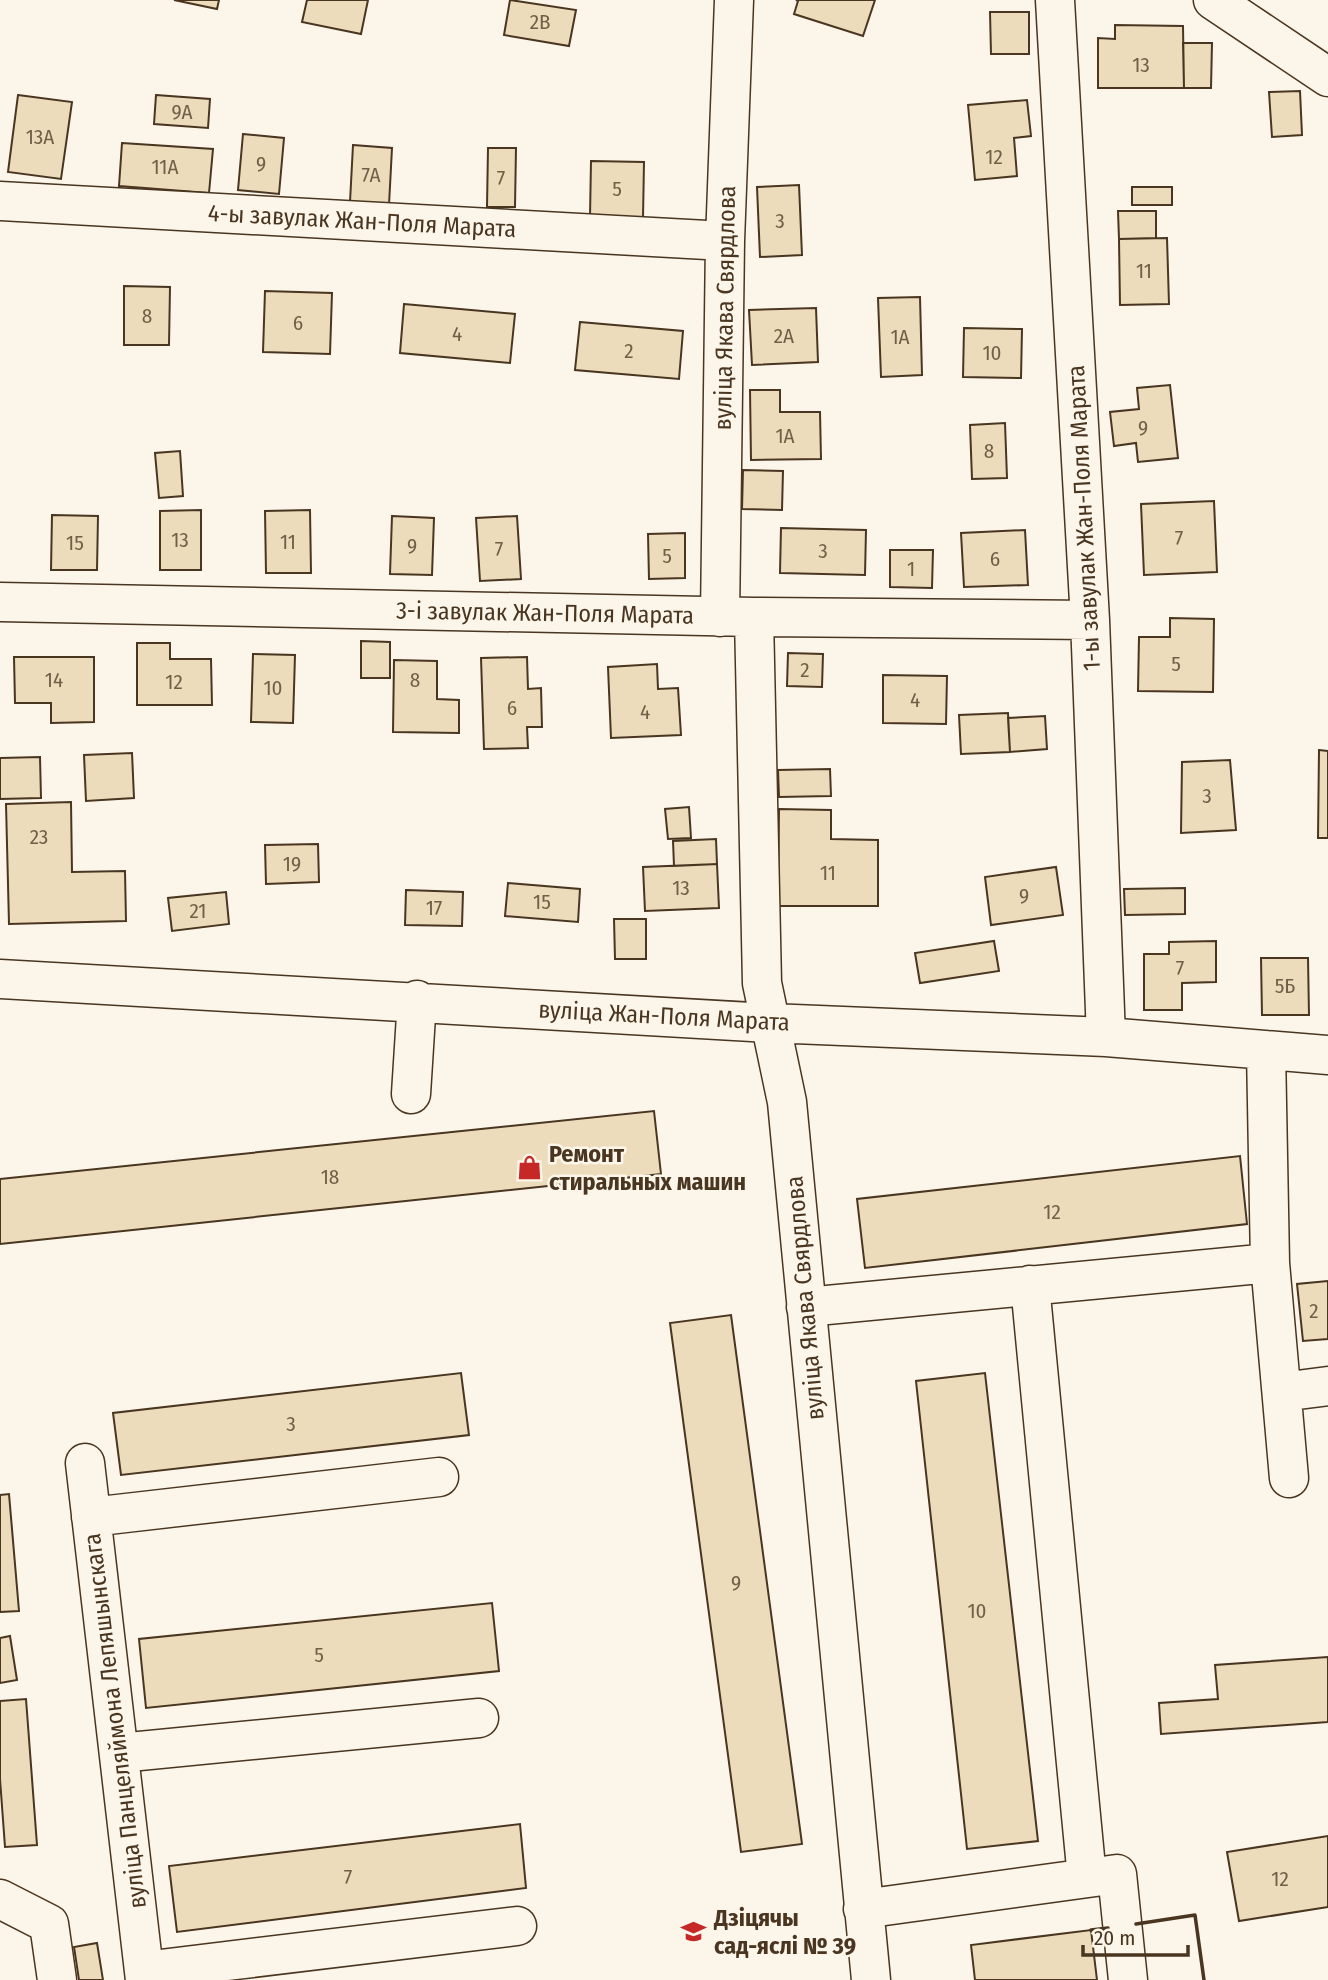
<svg xmlns="http://www.w3.org/2000/svg" width="1328" height="1980" font-family="'Fira Sans Condensed',sans-serif">
<style>
.building{fill:#ecdcbc;stroke:#4a3520;stroke-width:2}
.lines{fill:none;stroke-linecap:round;stroke-linejoin:round}
.minor-casing{stroke:#4a3520;stroke-width:41}
.minor{stroke:#fbf6e9;stroke-width:38}
.wall{stroke:#4a3520;stroke-width:3.5}
.labels{text-anchor:middle;stroke-width:5;stroke-linejoin:round;paint-order:stroke}
.number-label{font-size:21px;fill:#725f47}
.street-label{font-size:24px;fill:#4a3520;stroke:#fbf6e9}
.poi-label{font-size:24px;font-weight:bold;fill:#4a3520;stroke:#fbf6e9;text-anchor:start}
</style>
<rect width="100%" height="100%" fill="#fbf6e9"/>
<path class="building" d="M174,0H219L217,9Z
M307,0H368L361,34L302,22Z
M510,0L576,10L569,46L504,35Z
M796,0H875L863,36L794,14L798,1Z
M990,12H1029V54H991Z
M1115,25L1183,26L1184,88H1098V38L1115,39Z
M1183,43H1212L1211,88H1184Z
M1300,91L1302,135L1272,137L1269,92Z
M18,95L72,102L61,179L8,172Z
M156,95L210,99L208,128L154,124Z
M1027,100L1031,136L1014,138L1017,176L975,180L968,105Z
M243,134L284,138L279,194L238,190Z
M122,143L213,149L209,193L119,186Z
M353,145L392,148L389,205L350,202Z
M488,148H516L515,207H487Z
M591,161L644,162L643,218L590,217Z
M799,185L802,255L760,257L757,187Z
M1132,187H1172V205H1132Z
M1118,211H1156V238L1119,239Z
M1167,238L1169,304L1120,305L1119,239Z
M124,286L170,287L169,345H124Z
M265,291L332,293L330,354L263,352Z
M920,297L922,375L881,377L878,298Z
M404,304L515,314L510,363L400,353Z
M816,308L818,362L752,365L749,310Z
M580,322L683,331L679,379L575,370Z
M964,328L1022,329L1021,378L963,377Z
M1170,385L1178,458L1138,462L1136,443L1114,446L1110,412L1139,409L1137,388Z
M750,390H780V412H820L821,459L751,460Z
M1005,423L1007,478L972,479L970,425Z
M180,451L183,496L159,498L155,453Z
M743,470L783,471L782,510L742,509Z
M1214,501L1217,572L1144,575L1141,504Z
M201,510V570H160V511Z
M310,510L311,573H266L265,511Z
M52,515L98,516L97,570H51Z
M392,516L434,518L432,575L390,574Z
M517,516L521,579L480,581L476,518Z
M781,528L866,530L865,575L780,573Z
M1025,530L1028,585L964,587L961,533Z
M685,533V578L649,579L648,534Z
M890,550H933L932,588L890,587Z
M1170,618L1214,619L1213,692L1138,691L1139,637H1170Z
M361,641L390,642V678H361Z
M137,643H170V659H211L212,705H137Z
M788,653L823,654L822,687L787,686Z
M253,654L295,655L293,723L251,722Z
M14,657H94V722L51,723V703H15Z
M527,657L528,689L541,688L542,727H527L528,748L484,749L481,658Z
M394,660L437,661V699L459,700V733L393,732Z
M657,664L658,689L678,688L681,735L611,738L608,667Z
M883,675L947,676L946,724L883,723Z
M1008,713L1010,752L961,754L959,715Z
M1045,716L1047,749L1010,752L1008,718Z
M1319,750L1328,751V838H1318Z
M132,753L134,798L86,801L84,755Z
M40,757L41,798L0,799V758Z
M1230,760L1236,830L1181,833L1182,762Z
M830,769L831,796L779,797L778,770Z
M71,802L72,872L125,871L126,921L9,924L6,804Z
M689,807L691,838L668,839L665,809Z
M779,809L831,810V839L878,840V906H778Z
M716,839L717,864L674,866L673,841Z
M318,844L319,882L266,884L265,845Z
M717,864L719,908L645,911L643,867Z
M1056,867L1063,915L991,925L985,877Z
M508,883L580,889L578,922L505,916Z
M1185,888V914L1125,915L1124,889Z
M406,890L463,892L462,926L405,925Z
M226,892L229,924L172,931L168,898Z
M614,919H646V959H615Z
M994,941L999,971L920,983L915,953Z
M1216,941V982L1182,983V1010H1144V954H1169V942Z
M1261,958H1308L1309,1015H1262Z
M654,1111L661,1174L0,1244V1179Z
M1240,1156L1247,1224L865,1268L857,1199Z
M1328,1281V1339L1303,1341L1297,1284Z
M731,1315L802,1844L741,1852L670,1323Z
M461,1373L469,1435L121,1475L113,1413Z
M985,1373L1038,1841L967,1849L916,1381Z
M9,1494L19,1611L0,1612V1495Z
M492,1603L499,1671L146,1708L139,1639Z
M10,1636L17,1680L0,1683V1638Z
M1328,1657V1722L1161,1734L1159,1703L1218,1699L1215,1665Z
M26,1699L37,1845L5,1847L0,1779V1701Z
M520,1824L526,1888L177,1932L169,1866Z
M1328,1836V1907L1239,1921L1227,1852Z
M1091,1930L1097,1980H975L971,1945Z
M97,1943L103,1980H79L74,1947Z"/>
<g class="lines">
<defs>
<path id="minor" d="M1055,0L1090,620L1106,1037
M1213,0L1328,77
M0,201L725,241
M0,602L754,617L1090,620
M720,617L725,241L734,0
M754,617L762,983L787,1102L871,1980
M0,979L770,1023L1106,1037L1328,1055
M411,1094L417,1000
M1270,1263L1289,1478
M1030,1285L1087,1878
M806,1307L1270,1263L1266,1050
M1282,1392L1328,1386
M85,1463L145,1980
M91,1517L439,1477
M119,1753L479,1718
M0,1899L49,1924L57,1980
M863,1909L1117,1874L1128,1980
M144,1971L517,1926"/>
</defs>
<use href="#minor" class="minor-casing"/>
<use href="#minor" class="minor"/>
<path class="wall" d="M1136,1924L1195,1915L1204,1980
M1091,1930L1108,1928"/>
</g>
<defs>
<symbol id="shop-bare" viewBox="-9 -9 18 18"><path d="M-5-2.5h2.3a2.7 3.5 0 0 1 5.4 0H5L5.5 6h-11ZM-1.5-2.5h3a1.5 2.3 0 0 0-3 0Z" fill="#c62828" stroke="#fbf6e9" stroke-width="2.5" paint-order="stroke"/></symbol>
<symbol id="school-bare" viewBox="-9 -9 18 18"><path d="M0-5L7-2L0 1L-7-2ZM-4 1L0 2.5L4 1V4Q0 6-4 4Z" fill="#c62828" stroke="#fbf6e9" stroke-width="2.5" paint-order="stroke"/></symbol>
</defs>
<g fill-rule="evenodd">
<use href="#shop-bare" x="512" y="1150" width="35" height="35"/>
<use href="#school-bare" x="676" y="1914" width="35" height="35"/>
</g>
<g class="labels">
<g class="number-label">
<text x="540" y="29">2В</text>
<text x="1141" y="72">13</text>
<text x="182" y="119">9А</text>
<text x="40" y="144">13А</text>
<text x="994" y="164">12</text>
<text x="261" y="171">9</text>
<text x="165" y="174">11А</text>
<text x="371" y="182">7А</text>
<text x="501" y="185">7</text>
<text x="617" y="196">5</text>
<text x="780" y="228">3</text>
<text x="1144" y="278">11</text>
<text x="147" y="323">8</text>
<text x="298" y="330">6</text>
<text x="457" y="341">4</text>
<text x="784" y="343">2А</text>
<text x="900" y="344">1А</text>
<text x="629" y="358">2</text>
<text x="992" y="360">10</text>
<text x="1143" y="435">9</text>
<text x="785" y="443">1А</text>
<text x="989" y="458">8</text>
<text x="1179" y="545">7</text>
<text x="180" y="547">13</text>
<text x="288" y="549">11</text>
<text x="75" y="550">15</text>
<text x="412" y="553">9</text>
<text x="499" y="556">7</text>
<text x="823" y="558">3</text>
<text x="667" y="563">5</text>
<text x="995" y="566">6</text>
<text x="911" y="576">1</text>
<text x="1176" y="671">5</text>
<text x="805" y="677">2</text>
<text x="54" y="687">14</text>
<text x="415" y="687">8</text>
<text x="174" y="689">12</text>
<text x="273" y="695">10</text>
<text x="915" y="707">4</text>
<text x="512" y="715">6</text>
<text x="645" y="719">4</text>
<text x="1207" y="803">3</text>
<text x="39" y="844">23</text>
<text x="292" y="871">19</text>
<text x="828" y="880">11</text>
<text x="681" y="895">13</text>
<text x="1024" y="903">9</text>
<text x="542" y="909">15</text>
<text x="434" y="915">17</text>
<text x="198" y="918">21</text>
<text x="1180" y="975">7</text>
<text x="1285" y="993">5Б</text>
<text x="330" y="1184">18</text>
<text x="1052" y="1219">12</text>
<text x="1314" y="1318">2</text>
<text x="291" y="1431">3</text>
<text x="736" y="1590">9</text>
<text x="977" y="1618">10</text>
<text x="319" y="1662">5</text>
<text x="348" y="1884">7</text>
<text x="1280" y="1886">12</text>
</g>
<g class="street-label">
<text transform="translate(362 221) rotate(3)" y="8">4-ы завулак Жан-Поля Марата</text>
<text transform="translate(725 308) rotate(-89)" y="8">вуліца Якава Свярдлова</text>
<text transform="translate(1084 518) rotate(-93)" y="8">1-ы завулак Жан-Поля Марата</text>
<text transform="translate(545 613) rotate(1)" y="8">3-і завулак Жан-Поля Марата</text>
<text transform="translate(664 1016) rotate(3)" y="8">вуліца Жан-Поля Марата</text>
<text transform="translate(805 1298) rotate(-95)" y="8">вуліца Якава Свярдлова</text>
<text transform="translate(115 1721) rotate(-97)" y="8">вуліца Панцеляймона Лепяшынскага</text>
</g>
<g class="poi-label">
<text x="549" y="1162">Ремонт<tspan x="549" dy="28">стиральных машин</tspan></text>
<text x="714" y="1926">Дзіцячы<tspan x="714" dy="28">сад-яслі № 39</tspan></text>
</g>
</g>
<path d="M1083 1945v10h105v-10" fill="none" stroke="#4a3520" stroke-width="3.5"/>
<text x="1094" y="1945" font-size="21" fill="#4a3520" stroke="#fbf6e9" stroke-width="5" paint-order="stroke">20 m</text>
</svg>
